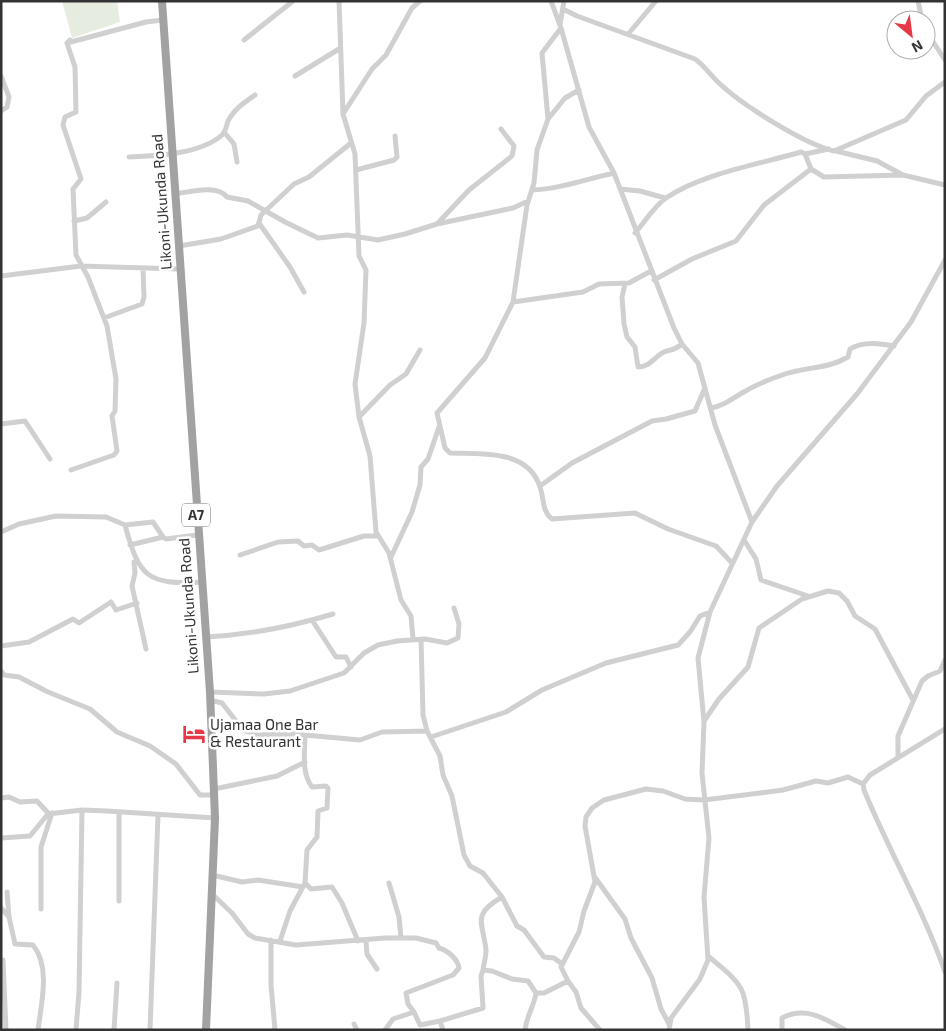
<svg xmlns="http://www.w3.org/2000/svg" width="946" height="1031" font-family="'Exo 2',sans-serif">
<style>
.green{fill:#e6ecdf}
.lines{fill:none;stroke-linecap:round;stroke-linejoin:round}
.minor{stroke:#d0d0d0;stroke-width:5}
.trunk{stroke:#a2a2a2;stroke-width:8}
.labels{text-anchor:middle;stroke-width:5;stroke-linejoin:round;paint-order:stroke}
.shield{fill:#fff;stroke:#707070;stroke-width:1}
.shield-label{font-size:14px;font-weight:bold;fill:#333}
.street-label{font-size:15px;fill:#333;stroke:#fff}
.poi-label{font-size:15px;fill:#333;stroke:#fff;text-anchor:start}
</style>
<rect width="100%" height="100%" fill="#fff"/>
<path class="green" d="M62,1H117L120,22L72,38Z"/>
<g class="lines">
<path class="minor" d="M339,1L343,114L355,154L359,256L366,270L364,323L355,384L359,417L370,456L376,532L389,553L401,600L411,616L413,639
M551,1L561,28L589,127L614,173L674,328L682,344L698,363L715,425L752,522
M918,1L922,20
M563,9L577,16L695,59C705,66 710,75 719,83C742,105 804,144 834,151L906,120L926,96L945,82
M560,24L564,1
M561,28L542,53L548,119L537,150L534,183L527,205L513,302L485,358L437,413L445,448L450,453C481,454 528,449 540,487C544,498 542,512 552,519L635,513L668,529L716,546L732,563
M926,31L945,60
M629,33L656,1
M70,40L67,43L75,67L76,112L65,117L63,125L81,179L73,189L76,255L88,277L107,326L116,379L115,411L112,416L117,451L114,455L71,470
M244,40L293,1
M67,43L146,22L163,20
M1,76L9,97L7,107L1,111
M295,76L339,49
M343,114L372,69L386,55L412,8L420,1
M548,119L565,98L579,90
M224,132L234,144L237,162
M836,151L877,161L903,175
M805,154L829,149
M129,157C156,156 201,154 222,135C226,132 226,126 228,121C234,109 245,102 255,95
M356,170L394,160L397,157L395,136
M620,189L640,191L665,198
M532,190C560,189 586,179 614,173
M175,194C189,192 217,184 227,197L248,201L285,222L318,238L347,235L378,240L405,234L437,224L469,190L512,156L514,146L501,129
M74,221L87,218L106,202
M259,223L290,267L304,292
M437,224L513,208L528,201
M635,233C645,222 654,206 666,198C700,174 760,164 801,152L805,154L811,169L824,177L903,175L945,185
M179,246L221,239L258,226L261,215L294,184L309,177L351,143
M1,276L81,266L180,269
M654,280L692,259L736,241L764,205L811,169
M625,284L622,297L624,324L627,337L635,347L638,367C649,367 653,359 662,353C670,348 671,353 682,344
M513,302L583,292L599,284L629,283L651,271
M104,318L142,304L144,297L143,268
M711,408C725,405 730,400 742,393C755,385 770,379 785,374C806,367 828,369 848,357L850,349C862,341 880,343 894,346
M359,417L390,385L406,374L420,350
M1,424L25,421L50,459
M540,486L572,463L652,421L666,419L695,411L704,390
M125,525C139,577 147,585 202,582
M1,532L19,524L56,516L106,517L125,525L153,522L163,537
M744,540L756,559L761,580L808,596
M130,545L163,537L166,539L197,535
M240,555L278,542L298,541L304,546L312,545L319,550L364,536H378
M391,557L412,512L420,485L421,467L428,459L439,427
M134,562L135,573L132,586L146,649
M312,620L336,657H346L351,667
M205,637C250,635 290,627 333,614
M421,639L423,715L427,731L440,756L443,775L452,796L464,855L470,866L483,873L502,897L517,926L524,930L544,957L554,958L561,963
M1,646L29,642L73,619L79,623L111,602L116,610L137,603
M1,671L4,675L19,677L48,692L90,709L117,732L150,746L176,764L200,795H214
M210,692L264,694L290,691L344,673L364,653L378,645L397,641L425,639L447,643L458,638L459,624L454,608
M210,700L222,703L243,730L256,735L294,734L360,740L382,732L427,731
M704,721L719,699L748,667L759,628L802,599L828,591L839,593L847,601L855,616L875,629L913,700
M945,729L870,775L863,784L864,790C889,851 923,909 945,972
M431,737L506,712L542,690L606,663L678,645L690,632L700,616L710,612
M898,756V736L922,681L928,676L940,671L945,660
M214,789L277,776L305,762
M1,798L9,797L20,802L37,801L49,814
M119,812V901
M1,838L30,836L48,814L82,810L107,811L215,818
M212,875L242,882L258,880L303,887
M594,876L625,919L631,938L652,978L661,1009L669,1024
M305,883L311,889L332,887L342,903L358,941
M389,883L399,917L401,938
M7,892L9,917L15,944L33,945C51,967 41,1005 38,1030
M211,893L232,913L248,934L255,938L296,945L385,938H416L436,943L439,948C447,950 458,959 459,968L453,975L406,993L408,1004L414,1012
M502,897C471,915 483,922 486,950C486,957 484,963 483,970L492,971L512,979L528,981L536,993C534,1007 527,1014 525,1030
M1,908L9,917
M41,909V847L52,813
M271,940V985L275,1030
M280,941L290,911L305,883L307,850L317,837L318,811L327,808L328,788L326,786L312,787C301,773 305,751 305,735
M366,941L367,954L377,969
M708,956C741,984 746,984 748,1030
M3,960L6,1030
M536,993H544L568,981
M440,1021L483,1008L481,976L483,970
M354,1024L357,1030
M76,1030L79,992L82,810
M114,1030L117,983
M150,1030L158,815
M385,1030L393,1019L414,1012L420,1025L440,1021L443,1030
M600,1030L581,1008L576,992L568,981L561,967L579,932L584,911L595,882L585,826L586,817L592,808L604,800L646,789L663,791L685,799L704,800L783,790L816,781L828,783L848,777L863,784
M669,1030L671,1018L700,979L708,960L704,897L709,838L702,773L704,722L698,658L710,612L752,522L777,486L857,394L911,322L945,260
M782,1030V1018C805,1006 824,1018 845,1030"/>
<path class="trunk" d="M162,1L210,692L215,818L206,1030"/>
</g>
<defs>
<symbol id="hotel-bare" viewBox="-9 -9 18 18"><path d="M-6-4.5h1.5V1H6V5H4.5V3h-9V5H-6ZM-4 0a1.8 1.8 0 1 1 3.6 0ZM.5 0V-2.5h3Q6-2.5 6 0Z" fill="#e63946" stroke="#fff" stroke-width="2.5" paint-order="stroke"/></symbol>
</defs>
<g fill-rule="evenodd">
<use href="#hotel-bare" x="178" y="718" width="32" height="32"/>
</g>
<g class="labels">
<rect class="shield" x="182" y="503.5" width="28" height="23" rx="4"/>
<g class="shield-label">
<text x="196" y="520">A7</text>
</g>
<g class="street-label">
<text transform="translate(162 202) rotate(-94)" y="5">Likoni-Ukunda Road</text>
<text transform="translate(189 606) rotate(-94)" y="5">Likoni-Ukunda Road</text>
</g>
<g class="poi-label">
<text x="210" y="730">Ujamaa One Bar<tspan x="210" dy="17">&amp; Restaurant</tspan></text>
</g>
</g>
<rect width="946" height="1031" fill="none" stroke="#333333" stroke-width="5"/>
<g transform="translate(911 35) rotate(151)"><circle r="24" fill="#ffffff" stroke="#adadad"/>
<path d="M0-4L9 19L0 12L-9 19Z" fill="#e63946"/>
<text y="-8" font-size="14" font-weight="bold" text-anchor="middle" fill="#333333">N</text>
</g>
</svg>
